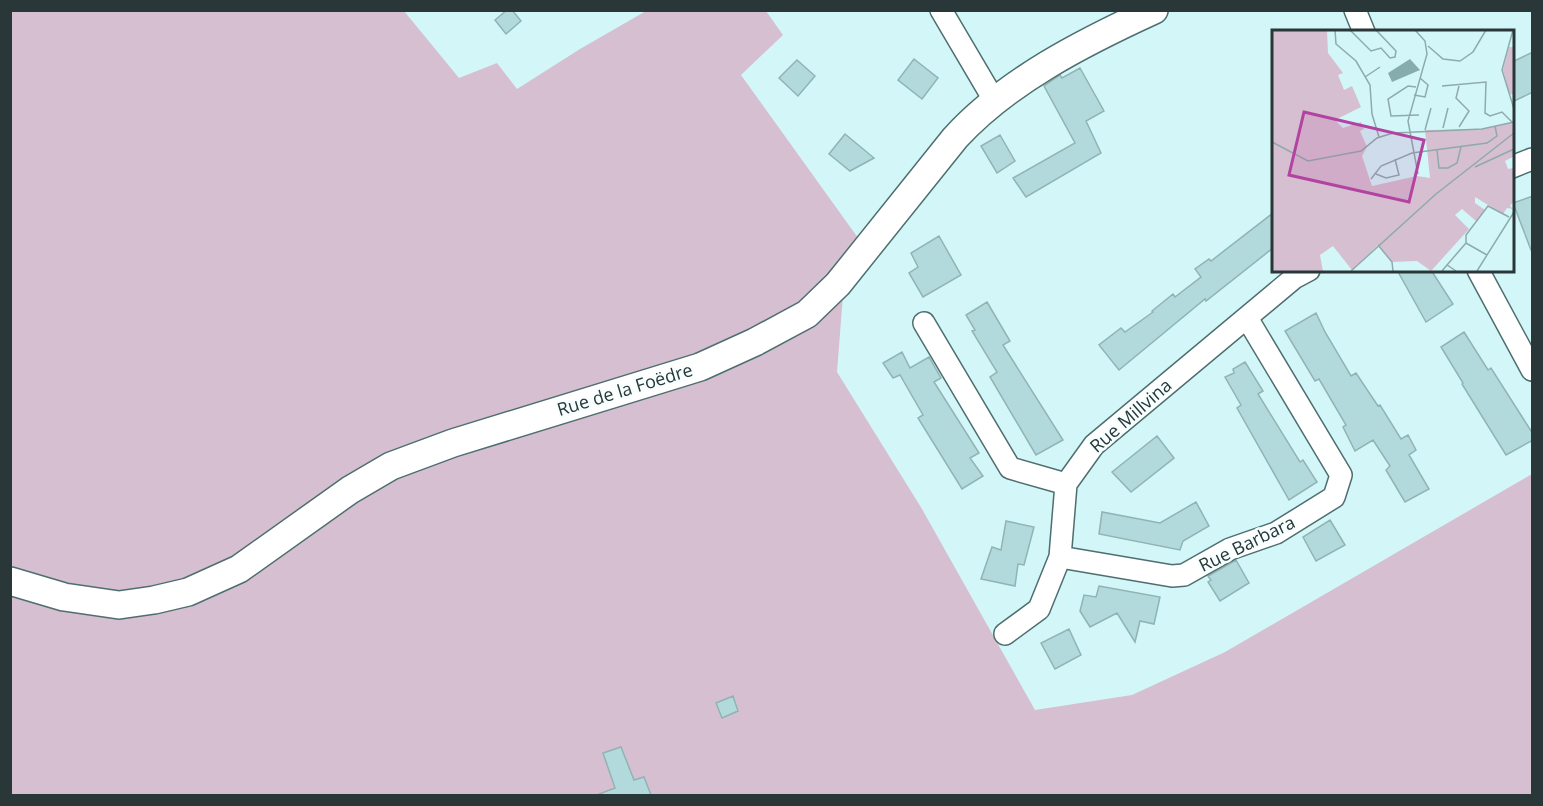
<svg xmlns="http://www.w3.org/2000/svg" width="1543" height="806" font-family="'Open Sans',sans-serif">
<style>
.green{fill:#d6bfd0}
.building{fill:#b2dadc;stroke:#91b3b4;stroke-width:1.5}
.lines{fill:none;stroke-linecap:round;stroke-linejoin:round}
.minor-casing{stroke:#4e6e6f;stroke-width:24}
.tertiary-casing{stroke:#4e6e6f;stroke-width:30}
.minor{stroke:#fff;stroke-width:21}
.tertiary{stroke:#fff;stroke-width:27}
.labels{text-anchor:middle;stroke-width:5;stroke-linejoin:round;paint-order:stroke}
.street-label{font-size:18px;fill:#293738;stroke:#f7fefe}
.inset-road{fill:none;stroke:#8faaab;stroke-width:1.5}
.view{fill:#b243a1;fill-opacity:0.15;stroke:#b243a1;stroke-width:3}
.inset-edge{fill:none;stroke:#293738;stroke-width:3}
</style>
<rect width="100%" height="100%" fill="#d3f7f8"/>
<path class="green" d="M10,11H404L459,78L497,63L517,89L580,49L646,11H766L783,35L741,75L866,249L843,295L837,372L922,509L1035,710L1132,695L1225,652L1532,474V795H11Z"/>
<path class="building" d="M507,10H512L521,21L506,34L495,20Z
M1533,52V92L1512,102V62Z
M914,59L938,78L922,99L898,80Z
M797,60L815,76L798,96L779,78Z
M1080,68L1104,111L1086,121L1101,153L1026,197L1013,178L1075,143L1044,86L1060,75L1062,78Z
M845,134L874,158L850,171L829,154Z
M1000,135L1015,161L997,173L981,146Z
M1533,196V250H1531L1513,203Z
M1273,213V248L1206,301L1205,299L1119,370L1099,345L1121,328L1125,332L1153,312L1152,311L1173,294L1175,297L1201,277L1195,269L1209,259L1211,261Z
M939,236L961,275L923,297L909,273L918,267L911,253Z
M1397,270H1431L1453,304L1426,322Z
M987,302L1010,341L1003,345L1063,440L1036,455L990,377L997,372L972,331L975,330L966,315Z
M1316,313L1325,332L1351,376L1356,373L1378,406L1380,405L1401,439L1408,435L1416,450L1409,455L1429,489L1405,502L1386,470L1390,466L1373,440L1355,451L1343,427L1346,425L1319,379L1315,381L1285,331Z
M1464,332L1488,370L1491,368L1533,434V440L1506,455L1462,384L1463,383L1441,347Z
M902,352L910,368L929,357L941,378L934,382L979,453L970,458L983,476L962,489L918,418L923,415L900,375L893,378L883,363Z
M1245,362L1263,391L1258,394L1300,462L1303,460L1317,482L1289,500L1237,408L1241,405L1225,377L1234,373L1233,369Z
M1157,436L1174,458L1131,492L1112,472Z
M1196,502L1209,526L1183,541L1180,550L1099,534L1102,512L1160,523Z
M1330,520L1345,545L1316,561L1303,537Z
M1006,521L1034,527L1024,565L1018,564L1015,586L981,579L992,547L1001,550Z
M1236,560L1249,583L1220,601L1208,582L1211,580L1208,576Z
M1099,586L1160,597L1154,624L1140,621L1135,642L1117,613L1090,627L1080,611L1084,595L1096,597Z
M1069,629L1081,655L1055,669L1041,643Z
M733,696L738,711L722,718L716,703Z
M621,747L634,780L644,777L651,795H599V794L615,788L603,753Z"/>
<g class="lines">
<defs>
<path id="minor" d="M941,10L994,100
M1355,10L1364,32
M1512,167L1532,159
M1478,270L1532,370
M924,323L1010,468L1066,484
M1060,557L1172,576L1184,575L1230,549L1276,533L1334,497L1341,475L1247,318
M1005,634L1039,609L1060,557L1066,484L1094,445L1294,278L1309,270"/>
<path id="tertiary" d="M10,581L64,597L119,605L154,600L188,592L239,569L350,490L391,466L453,443L700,367L755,342L807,314L838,284L955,138C1007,81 1084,42 1154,10"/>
</defs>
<use href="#minor" class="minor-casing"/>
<use href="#tertiary" class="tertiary-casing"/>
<use href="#minor" class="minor"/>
<use href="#tertiary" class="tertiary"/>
</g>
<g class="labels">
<g class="street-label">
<text transform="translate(625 390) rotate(-17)" y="6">Rue de la Foëdre</text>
<text transform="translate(1131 416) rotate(-41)" y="6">Rue Millvina</text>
<text transform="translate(1247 544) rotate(-26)" y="6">Rue Barbara</text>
</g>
</g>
<g transform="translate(1272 30)">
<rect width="242" height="242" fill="#d3f7f8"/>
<path d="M0,0H55L56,23L71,43L66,45L72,60L80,56L89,77L63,90L71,98L89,92L92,99L88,101L95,117L90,126L100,156L145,146L158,148L153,100L210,99L241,92V127L233,131L236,139L241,138V172L238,176L241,179L235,178L231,184L203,167V173L213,180L204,191L190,179L183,185L197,199L159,241L145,231L120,232L106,215L80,240L61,216L48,225L51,241H0ZM237,17H241V65L237,63L231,40Z" fill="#d6bfd0"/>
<path d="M138,29L148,40L120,52L116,43Z" fill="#86acae"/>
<path class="inset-road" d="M63,0L64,14L84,31L98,55L100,84L107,107M78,0L99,21L109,18L118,28L123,27L124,21L104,0M143,0L153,11L155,24L136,91L146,144M241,0L230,40L242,79M156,16L171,29L188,31L201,22L214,0M93,47L108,37M170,56L214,52L213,83L218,86L230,82L240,92M187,56L184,68L197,81L187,97M144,57L136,56L116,69L119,86L147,85M142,65L153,67L156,55L148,48M171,98L176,78M153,100L159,78M0,112L36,131L89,121L105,108L121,103L210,99L242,92M165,120L167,138H176L185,133L189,117M203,137L242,119M104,144L114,148L127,145L123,129M99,149L109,136L140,123L215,113L225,106L223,96M194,213V205L216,176L237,187M106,215L120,232L121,241M175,235L194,213L215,225M79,241L164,164L242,103M170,241L175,235L184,241M205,241L242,182"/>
<path class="view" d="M32,82L152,110L137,172L17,145Z"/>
<rect width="242" height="242" class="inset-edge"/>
</g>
<rect width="1543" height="806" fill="none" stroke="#293738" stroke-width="24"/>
</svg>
